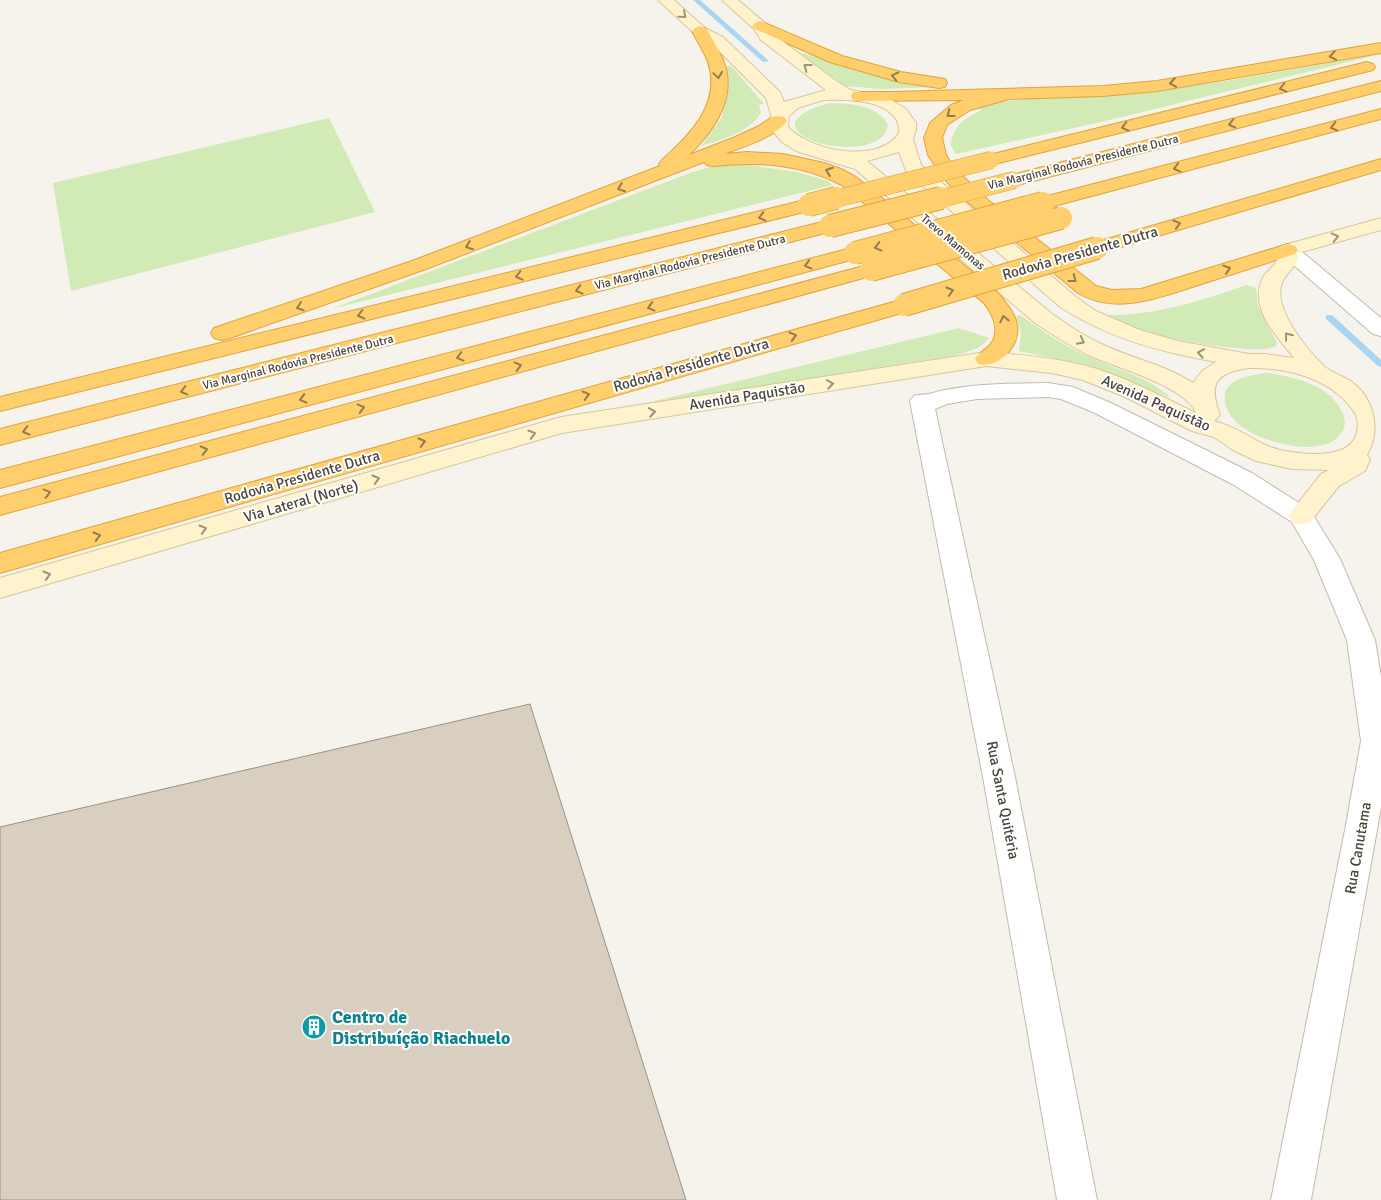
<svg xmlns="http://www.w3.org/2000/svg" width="1381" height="1200" font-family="Signika,sans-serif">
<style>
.green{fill:#d2eab5}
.water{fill:#a9d4f2}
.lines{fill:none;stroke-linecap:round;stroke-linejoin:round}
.stream{fill:#a9d4f2;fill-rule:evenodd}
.building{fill:#d8cfc1;stroke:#979187}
.street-casing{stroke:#c2bbae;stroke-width:2}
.secondary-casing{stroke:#d6c79b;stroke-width:2}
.highway-casing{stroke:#e0a43c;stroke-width:2}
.street{fill:#fff;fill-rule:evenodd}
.secondary{fill:#fff3cd;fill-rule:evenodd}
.highway{fill:#ffcf6e;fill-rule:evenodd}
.highway-bridge-far1-casing{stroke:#e0a43c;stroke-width:18;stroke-linecap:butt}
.highway-bridge-casing{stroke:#e0a43c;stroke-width:24;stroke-linecap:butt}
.highway-bridge-far1{stroke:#ffcf6e;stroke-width:17}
.highway-bridge{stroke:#ffcf6e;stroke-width:22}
.oneway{stroke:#9c937c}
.oneway2{stroke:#937c4e}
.labels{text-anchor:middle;stroke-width:4;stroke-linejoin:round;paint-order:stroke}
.far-street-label{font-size:12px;fill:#4b4439;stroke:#fff}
.street-label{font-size:15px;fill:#4b4439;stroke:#fff}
.near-culture-label{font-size:18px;font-weight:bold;fill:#0d838f;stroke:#fff;text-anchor:start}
</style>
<rect width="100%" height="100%" fill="#f6f3ec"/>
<path class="green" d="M804,53L887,79L936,87L882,89L845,86L801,55Z
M1381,54L1101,122L956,154L951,146C952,126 964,119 981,110L975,107C1029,94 1086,99 1141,93C1222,84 1301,67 1381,54Z
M726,66H730L735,70L764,104L759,105L761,113C749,132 722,140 701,146L722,117L728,93L729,80Z
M832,103C853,104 877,105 888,125C883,153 833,149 813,141C773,124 809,107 832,103Z
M329,118L375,212L71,291L53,183Z
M741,164L797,172L828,181L833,185L331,309L690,173L710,167Z
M1246,285L1256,288L1258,306L1277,343L1275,347C1259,351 1241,349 1225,347C1183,342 1144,334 1106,315C1153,316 1202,301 1246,285Z
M1020,315C1044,332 1067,348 1094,359C1120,371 1148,377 1170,397H1168L1090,366L1019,351L1021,331L1015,317Z
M959,328L989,338C981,350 966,352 952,356L643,405L651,402Z
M1268,373C1293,377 1331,385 1342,412C1345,418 1346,424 1343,430C1329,458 1277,445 1256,435C1243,429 1228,418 1225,403C1220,379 1250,375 1268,373Z"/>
<path class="water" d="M693,0H700L769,61L763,62Z"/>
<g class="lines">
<path class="stream" d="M1326,315H1332L1381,360V367L1378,366L1326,319Z"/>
</g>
<path class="building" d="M530,704L686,1200H0V827Z"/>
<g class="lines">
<defs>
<path id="street" d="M1288,244L1295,246L1381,318V336L1373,334L1281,254L1278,250L1281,246Z
M1048,383L1073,387L1111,403L1252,473L1310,510L1340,559L1375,640L1381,677V807L1311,1200H1271L1346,825L1361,741L1347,640L1314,560L1292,522L1234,485L1095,413L1061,399L1048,397L977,399L947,404L935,409L1015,777L1097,1200H1057L983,777L910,401L914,396C919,394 924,395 929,394C968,383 1008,384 1048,383Z"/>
<path id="secondary" d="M658,0H674L705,28L723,37L780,92L784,102L826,90L761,40L754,29L722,0H738L765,23L773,34L836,81L851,90L887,97L906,109L916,123V130L913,139L921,165L1076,297L1096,311L1140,330L1178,341L1249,354H1265L1294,358C1277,336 1249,309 1262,279C1266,271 1274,267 1277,260C1280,256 1277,251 1281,246L1381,218V230L1298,253V261C1292,270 1284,275 1281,286C1275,311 1307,350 1325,367C1333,373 1343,376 1352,382C1375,399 1381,432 1367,455L1370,460L1365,471L1339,486L1310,522L1301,525L1292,522L1288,516L1321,474L1329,470L1292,469L1256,461L1233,450L1214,437L1192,431L1125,397L1083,380L1052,373L986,366L562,433L0,598V578L561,417L986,352C1023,355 1060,358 1097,369C1131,380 1163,397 1196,413C1186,386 1114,367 1088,355C1070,346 1052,334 1035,323L855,169L796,151L782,142L770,128L771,115L766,98L711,43L695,34ZM823,100C844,99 886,99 897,121C899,126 900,132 897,136C874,164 809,150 788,127L789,116L798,108ZM899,152L906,171L1060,307C1108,338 1160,352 1216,362L1202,371L1193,383C1166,365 1133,359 1104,345C1085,337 1068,325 1051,313L867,161ZM1249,368C1285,367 1330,378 1352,409C1357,415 1359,423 1357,431C1353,458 1312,455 1291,452C1258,448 1244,428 1214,421L1220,415C1208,383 1216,373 1249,368Z"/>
<path id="highway" d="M760,21L842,56L901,72L945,79L947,83L945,87L939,88L899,82L830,62L755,29L752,26L755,23Z
M700,26L705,28L708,31C713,41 720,51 724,62C737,98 714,131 689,155L733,138L759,126L772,117L778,116L784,117L787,121C776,137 742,147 724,154L747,152L783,154L824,163L841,169L856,177L999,294C1006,303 1015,313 1017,325C1021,346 998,369 978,364L975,359C979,353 985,350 990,345C1001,332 993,314 984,303L842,185C801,164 758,161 713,166L707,165L704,162L426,269L230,338L222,340L214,338L211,333L214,328L412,261L660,166L659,164L662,160C690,135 722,103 708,62C704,51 697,41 692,31L695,28Z
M1381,43V53L1157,91L1103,96L1009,99L970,110L947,125L942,138L946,155L955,169L988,200L1096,286L1112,290L1141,289L1288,244L1295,246L1298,250L1295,254C1267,263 1239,272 1211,281C1170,293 1119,318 1078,293L957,193L942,176L928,155L924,138L930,123L951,105L964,100L859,101L853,100L851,96L853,92H893L1103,86L1157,81Z
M1367,62L1373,64L1375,67L1373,70L991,165L985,164L982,160L985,156Z
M1381,81V91L1014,186L1007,184L1005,180L1007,176Z
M1381,109V119L1043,209L1036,207L1033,203L1036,199Z
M1381,159V170L1104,252L1097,254L1090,252L1087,248L1090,244Z
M809,199L816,201L819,205L816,209L0,411V397Z
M830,220L837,222L840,226L837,230L0,445V429Z
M855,247L862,249L865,253L862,257L0,488V470Z
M871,264L878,266L881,270L878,274L0,515V497Z
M904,299L912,300L915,305L912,310L0,573V553Z"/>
</defs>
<use href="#street" class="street-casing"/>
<use href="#secondary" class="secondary-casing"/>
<use href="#highway" class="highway-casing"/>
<use href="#street" class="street"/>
<use href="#secondary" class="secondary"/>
<use href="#highway" class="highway"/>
<defs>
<path id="highway-bridge-far1" d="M831,200L991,160
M936,200L1014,180"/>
<path id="highway-bridge" d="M809,205L836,198
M830,226L941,198
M855,253L1043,203
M871,270L1061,218
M904,305L1097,248"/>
</defs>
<use href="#highway-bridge-far1" class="highway-bridge-far1-casing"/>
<use href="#highway-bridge" class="highway-bridge-casing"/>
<use href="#highway-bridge-far1" class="highway-bridge-far1"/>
<use href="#highway-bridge" class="highway-bridge"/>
</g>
<defs><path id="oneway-chevron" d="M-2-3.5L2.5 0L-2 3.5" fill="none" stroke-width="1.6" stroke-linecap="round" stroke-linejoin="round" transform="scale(1.25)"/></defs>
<g class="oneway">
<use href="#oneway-chevron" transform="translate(683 15) rotate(41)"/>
<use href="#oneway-chevron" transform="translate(807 67) rotate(-143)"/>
<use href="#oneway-chevron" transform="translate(1335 237) rotate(-15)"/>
<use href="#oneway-chevron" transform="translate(1288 336) rotate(-128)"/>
<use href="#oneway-chevron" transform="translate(1081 341) rotate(28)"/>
<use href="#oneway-chevron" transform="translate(1201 353) rotate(-170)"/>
<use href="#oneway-chevron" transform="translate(830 384) rotate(-8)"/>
<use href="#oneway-chevron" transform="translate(652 412) rotate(-9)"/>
<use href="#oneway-chevron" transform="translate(532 434) rotate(-16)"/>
<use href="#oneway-chevron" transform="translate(376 479) rotate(-16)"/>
<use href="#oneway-chevron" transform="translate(203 529) rotate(-16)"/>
<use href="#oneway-chevron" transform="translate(47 575) rotate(-16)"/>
</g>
<g class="oneway2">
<use href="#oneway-chevron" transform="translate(1333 56) rotate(170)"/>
<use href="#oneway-chevron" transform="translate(718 75) rotate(82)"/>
<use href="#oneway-chevron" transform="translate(895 76) rotate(-167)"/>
<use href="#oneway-chevron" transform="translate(1173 83) rotate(171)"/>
<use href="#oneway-chevron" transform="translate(1283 88) rotate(166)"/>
<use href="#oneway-chevron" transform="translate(950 114) rotate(142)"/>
<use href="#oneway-chevron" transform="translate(1232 124) rotate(166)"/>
<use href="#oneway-chevron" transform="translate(1125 127) rotate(166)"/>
<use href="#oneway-chevron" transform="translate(1334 127) rotate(165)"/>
<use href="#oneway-chevron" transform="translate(1177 168) rotate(165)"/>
<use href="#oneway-chevron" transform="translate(829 171) rotate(-160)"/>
<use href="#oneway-chevron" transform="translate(621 188) rotate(159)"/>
<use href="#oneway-chevron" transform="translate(762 217) rotate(166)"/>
<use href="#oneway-chevron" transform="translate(1177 224) rotate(-17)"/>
<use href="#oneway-chevron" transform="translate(469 246) rotate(159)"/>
<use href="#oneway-chevron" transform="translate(878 247) rotate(165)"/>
<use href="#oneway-chevron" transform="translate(808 265) rotate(165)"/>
<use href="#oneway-chevron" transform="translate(1227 269) rotate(-18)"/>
<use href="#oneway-chevron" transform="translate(519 276) rotate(166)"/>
<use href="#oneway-chevron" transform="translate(1073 279) rotate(37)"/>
<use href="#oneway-chevron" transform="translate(579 290) rotate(166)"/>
<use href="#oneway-chevron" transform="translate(950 291) rotate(-16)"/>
<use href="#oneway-chevron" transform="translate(300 307) rotate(161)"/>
<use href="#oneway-chevron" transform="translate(651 307) rotate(165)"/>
<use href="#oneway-chevron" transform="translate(361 315) rotate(166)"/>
<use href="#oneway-chevron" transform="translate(1004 319) rotate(-103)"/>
<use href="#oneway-chevron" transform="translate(793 336) rotate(-16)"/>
<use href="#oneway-chevron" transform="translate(460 357) rotate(165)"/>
<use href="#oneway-chevron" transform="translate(518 366) rotate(-15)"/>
<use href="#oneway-chevron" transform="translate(184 391) rotate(166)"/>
<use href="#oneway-chevron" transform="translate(586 395) rotate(-16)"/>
<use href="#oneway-chevron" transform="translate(303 399) rotate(165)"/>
<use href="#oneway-chevron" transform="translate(361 408) rotate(-15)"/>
<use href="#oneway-chevron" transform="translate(26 431) rotate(166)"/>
<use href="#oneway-chevron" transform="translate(422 442) rotate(-16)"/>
<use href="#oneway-chevron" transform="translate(204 450) rotate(-15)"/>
<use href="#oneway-chevron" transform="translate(47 493) rotate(-15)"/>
<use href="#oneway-chevron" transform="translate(97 536) rotate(-16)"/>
</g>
<defs>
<symbol id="building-disc" viewBox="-11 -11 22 22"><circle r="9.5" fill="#0f9aa8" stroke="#fff"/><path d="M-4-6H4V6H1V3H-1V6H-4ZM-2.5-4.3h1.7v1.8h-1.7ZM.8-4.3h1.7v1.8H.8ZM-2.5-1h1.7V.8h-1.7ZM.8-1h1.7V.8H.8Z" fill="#fff"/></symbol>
</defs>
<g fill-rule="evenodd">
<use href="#building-disc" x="300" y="1013" width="28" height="28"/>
</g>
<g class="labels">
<g class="far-street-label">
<text transform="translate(1083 162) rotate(-14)" y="4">Via Marginal Rodovia Presidente Dutra</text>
<text transform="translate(953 242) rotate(40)" y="4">Trevo Mamonas</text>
<text transform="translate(690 262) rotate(-14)" y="4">Via Marginal Rodovia Presidente Dutra</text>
<text transform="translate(298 362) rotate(-14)" y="4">Via Marginal Rodovia Presidente Dutra</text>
</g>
<g class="street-label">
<text transform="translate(1080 253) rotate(-16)" y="5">Rodovia Presidente Dutra</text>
<text transform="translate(691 365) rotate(-16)" y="5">Rodovia Presidente Dutra</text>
<text transform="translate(747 396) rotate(-9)" y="5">Avenida Paquistão</text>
<text transform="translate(1156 403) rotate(24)" y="5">Avenida Paquistão</text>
<text transform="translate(302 477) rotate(-16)" y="5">Rodovia Presidente Dutra</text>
<text transform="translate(301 501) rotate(-16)" y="5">Via Lateral (Norte)</text>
<text transform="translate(1003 800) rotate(79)" y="5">Rua Santa Quitéria</text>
<text transform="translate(1358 848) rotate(-80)" y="5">Rua Canutama</text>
</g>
<g class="near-culture-label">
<text x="332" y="1023">Centro de<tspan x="332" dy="21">Distribuíção Riachuelo</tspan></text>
</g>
</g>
</svg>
